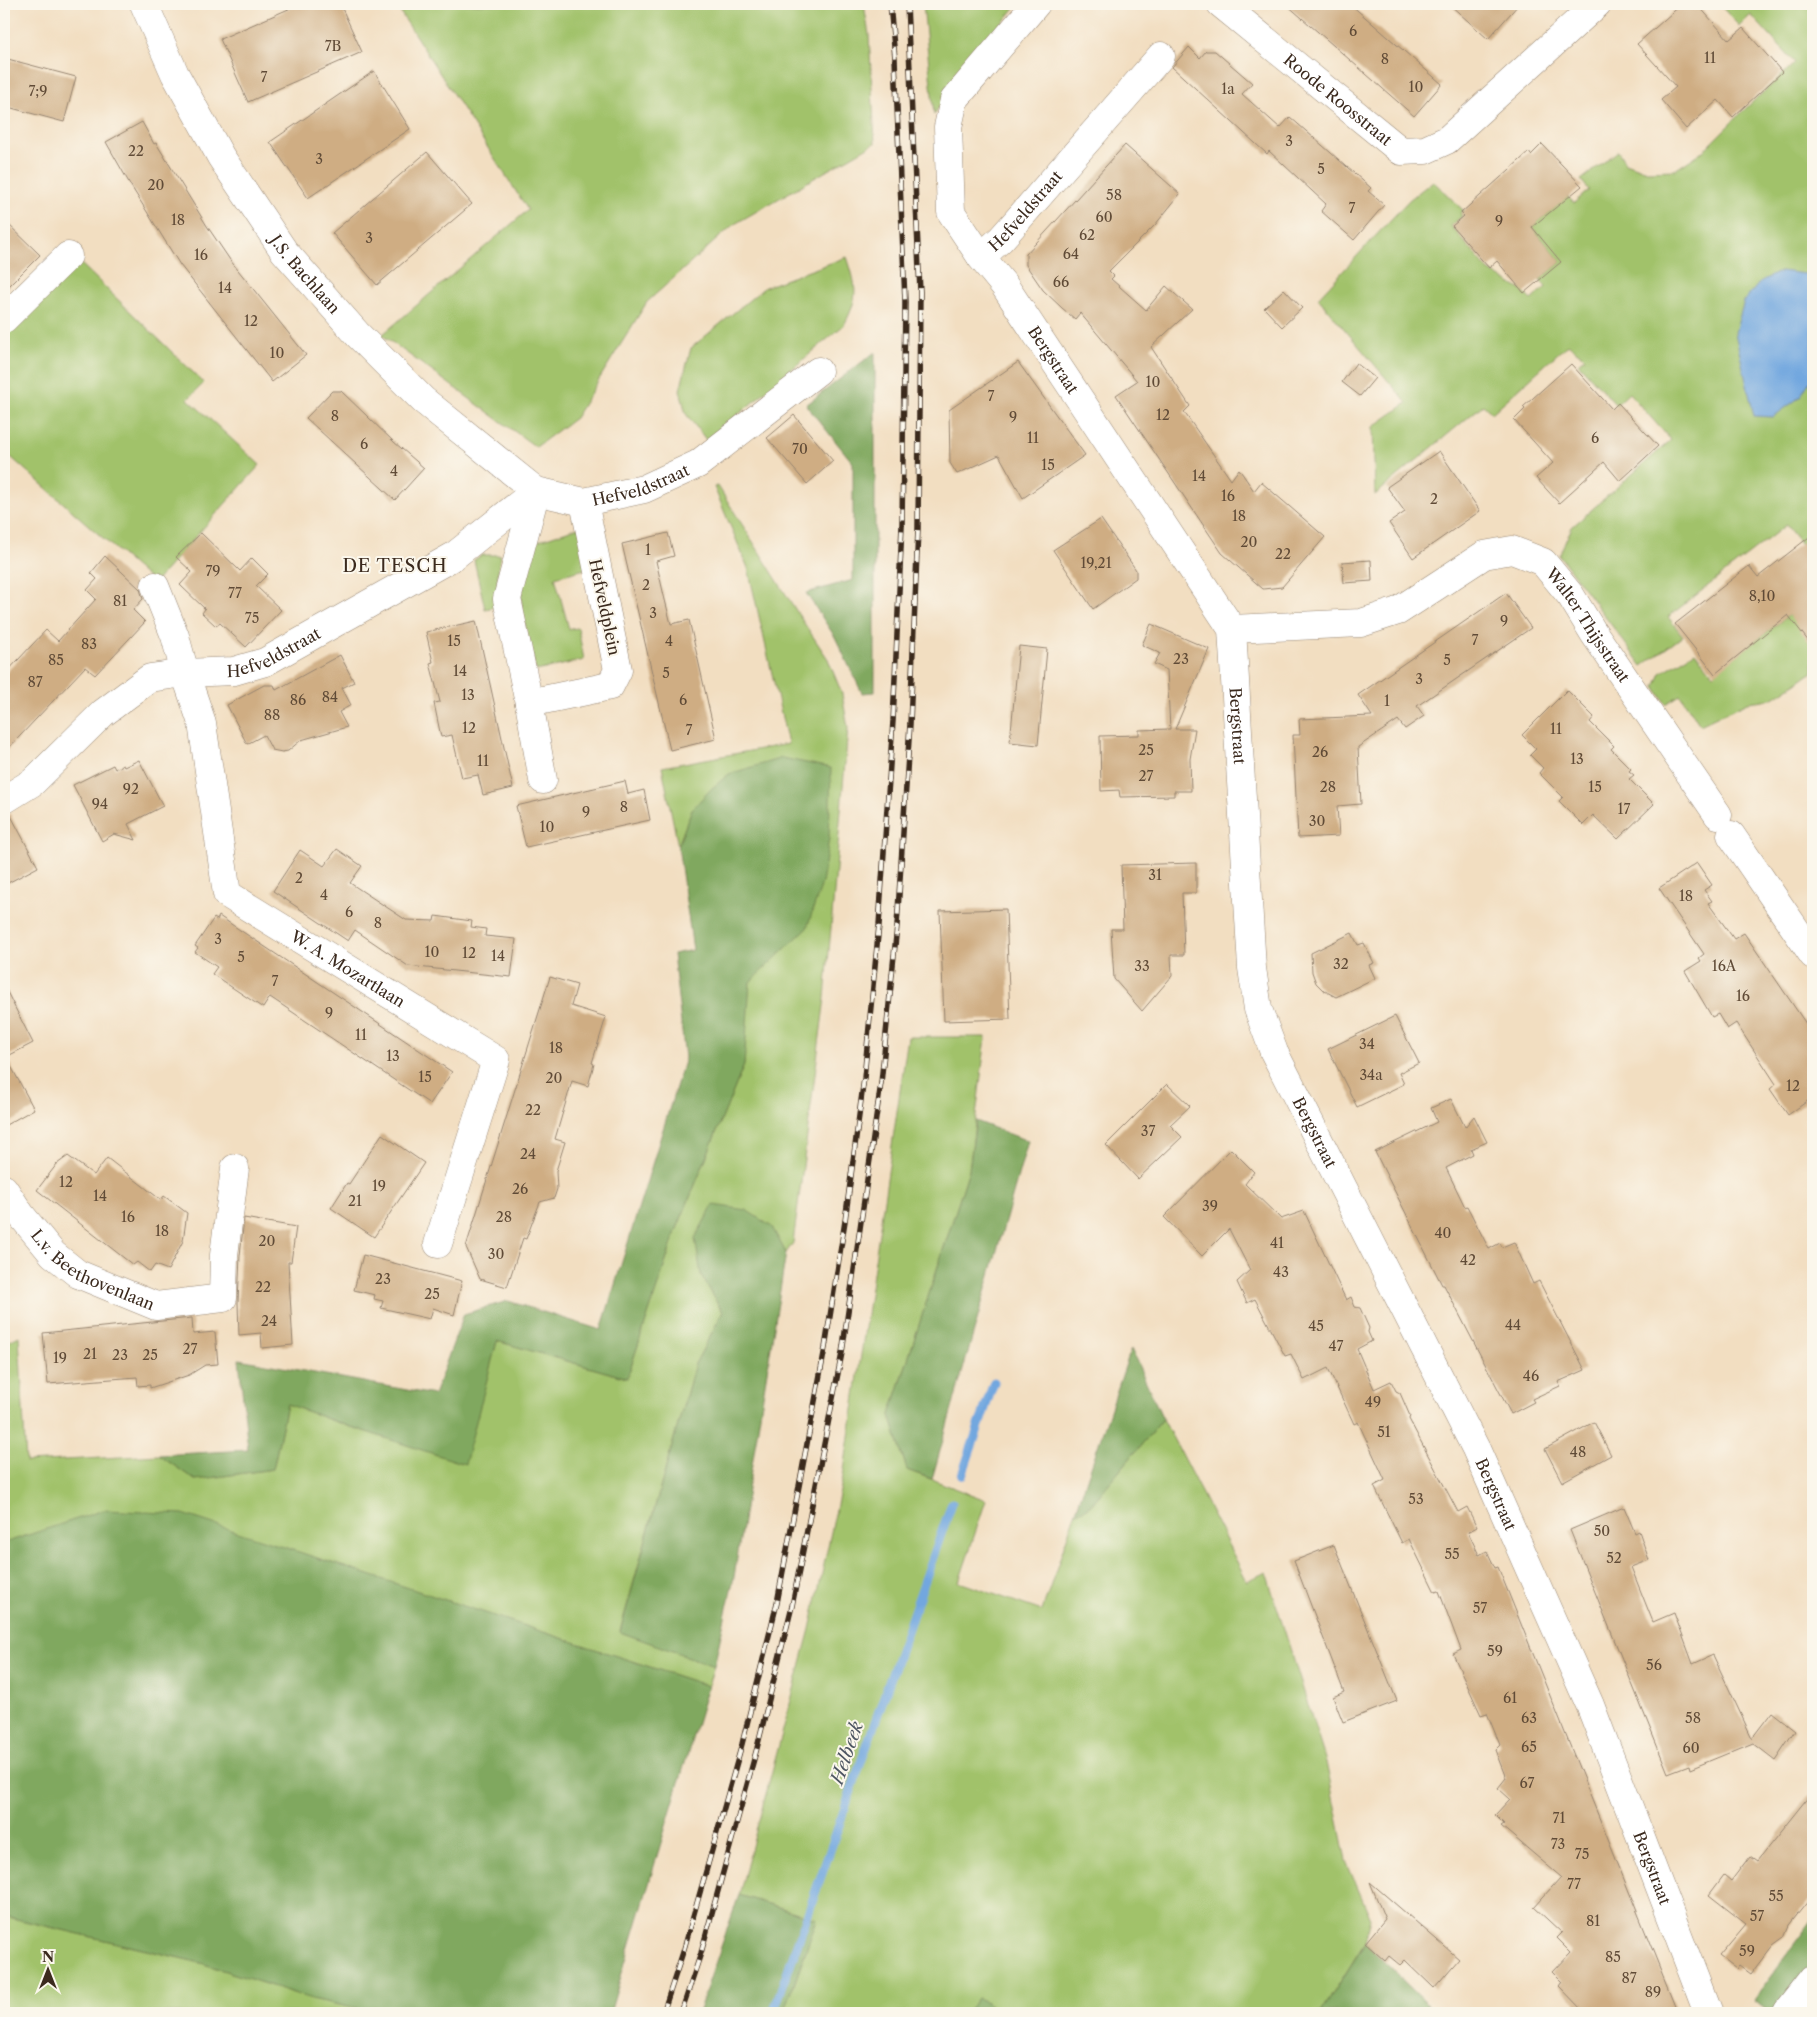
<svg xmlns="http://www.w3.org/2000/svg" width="1817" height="2017" font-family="'Libre Caslon Text',serif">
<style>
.green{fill:#a1c26a;stroke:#6e7644}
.forest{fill:#80a85e;stroke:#5e693e}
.water{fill:#72a7df;stroke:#56687e}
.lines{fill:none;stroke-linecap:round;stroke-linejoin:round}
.stream{stroke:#72a7df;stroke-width:9}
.building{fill:#cfad83}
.street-casing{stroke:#968470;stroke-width:29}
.street{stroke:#fff;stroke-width:28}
.rail-casing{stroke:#3b2a1e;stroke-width:5.5}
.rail{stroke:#fbf7ec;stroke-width:4;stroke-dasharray:11;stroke-linecap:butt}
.labels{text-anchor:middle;stroke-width:4;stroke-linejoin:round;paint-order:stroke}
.number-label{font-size:14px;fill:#604b37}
.street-label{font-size:16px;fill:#3b2a1e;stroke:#fbf7ec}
.neighbourhood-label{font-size:18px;letter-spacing:1px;fill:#3b2a1e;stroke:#fbf7ec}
.water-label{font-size:18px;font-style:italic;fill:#4e5662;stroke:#fbf7ec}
</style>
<rect width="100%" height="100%" fill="#fbf7ec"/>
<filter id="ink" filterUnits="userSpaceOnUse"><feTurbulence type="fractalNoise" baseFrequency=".02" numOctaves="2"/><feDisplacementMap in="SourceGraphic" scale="10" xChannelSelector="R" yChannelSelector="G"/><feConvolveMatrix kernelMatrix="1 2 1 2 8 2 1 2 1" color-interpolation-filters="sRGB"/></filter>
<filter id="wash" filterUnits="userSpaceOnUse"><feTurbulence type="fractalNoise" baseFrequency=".0096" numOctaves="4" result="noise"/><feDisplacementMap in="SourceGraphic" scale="20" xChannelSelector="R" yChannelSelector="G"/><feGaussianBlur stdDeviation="1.12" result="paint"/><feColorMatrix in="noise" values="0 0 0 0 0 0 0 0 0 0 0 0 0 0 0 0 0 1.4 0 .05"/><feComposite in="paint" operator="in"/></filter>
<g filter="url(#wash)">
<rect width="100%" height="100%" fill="#f2dec1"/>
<path class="green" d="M395,4H864L869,35L875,143L733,225L647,302L575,418L536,447L382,335L528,210Z
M923,4H1018L957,78L934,115Z
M1719,4H1813V534L1801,544L1786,525L1668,617L1683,636L1642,666L1559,555L1572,527L1671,440L1629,393L1616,405L1578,363L1585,358L1568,344L1492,413L1483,405L1375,495L1373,427L1407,403L1318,298L1409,200L1433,181L1463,210L1460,213L1462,216L1451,226L1488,270L1521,290L1531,300L1546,287L1540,280L1561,262L1532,227L1568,197L1574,203L1589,190L1581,180L1618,151L1625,163L1647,171L1675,170L1702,152L1746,108L1795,63L1751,15L1739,26Z
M847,257C857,287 859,297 844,325L707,441L686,414L680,390L691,348L765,287Z
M77,260L204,383L188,399L260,465L154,583L4,451V331Z
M718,486L802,620L828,659L842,694L848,728L825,998L793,1243L786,1253L771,1227L701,1275L723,1312L695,1364L620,1631L714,1666L708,1686L303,1554L4,1543V1344L19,1336L26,1462L159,1455L195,1480L273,1469L287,1404L342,1424L464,1463L497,1341L627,1378L676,1231L744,1065L749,982L773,959L692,809L678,846L662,767L788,744L748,568L714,487Z
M579,527L589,568L555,577L569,629L578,628L584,660L536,671L523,616L521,596L532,543Z
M482,555H501L498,572L497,607L485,609L474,560Z
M1789,615L1807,637L1813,632V672L1772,699L1748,702L1700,725L1680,695L1666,704L1655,687L1661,673L1695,652L1713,674Z
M908,1037H986L969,1170L890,1415L907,1470L986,1500L959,1582L1042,1611L1075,1514L1090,1506L1163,1419L1247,1581L1266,1572L1326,1762L1346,1861L1371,1919L1365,1942L1321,2013H995L987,2002L969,2010L966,2013H784L817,1919L739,1895L810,1629L843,1477Z
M4,1916L201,1963L312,1999L377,2013H4Z"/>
<path class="forest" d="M875,352V692L862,693L835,637L806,593L853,580V463L806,405Z
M782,758L831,768L829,838L822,883L807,928L750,982L744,1065L676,1231L627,1378L497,1341L465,1464L342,1424L287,1404L273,1469L195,1480L159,1455L248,1450L239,1359L434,1395L464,1314L508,1301L601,1330L685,1058L673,954L693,950L678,846L692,809L711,789L729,774Z
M976,1121L1028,1141L932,1479L907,1470L890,1415L969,1170Z
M713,1205L746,1210L772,1227L786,1253L734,1577L714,1666L620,1632L695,1364L723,1312L701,1275L695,1238Z
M1131,1349L1163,1419L1090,1506L1075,1514Z
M104,1510L183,1514L708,1686L610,2013H377L312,1999L201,1963L4,1916V1543Z
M739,1895L817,1919L784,2013H698Z
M1813,1920V2013H1773L1752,2001Z
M1365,1943L1436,2013H1321Z
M977,1998L987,2002L995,2013H966Z"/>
<path class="water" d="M1781,271L1813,275V376L1800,397L1773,417L1754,416L1735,333L1744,301L1761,281Z"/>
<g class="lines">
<path class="stream" d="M962,1475L994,1382
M773,2013L952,1503"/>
</g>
<g id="blocks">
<path class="building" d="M300,4H340L362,52L248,102L220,39Z
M1286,4H1350L1442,84L1414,116Z
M1449,4H1519L1488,39Z
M1682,4H1697L1729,40L1743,28L1782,72L1733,117L1718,100L1686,129L1661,100L1676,87L1637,44Z
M1189,47L1200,58L1206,51H1215L1252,83L1242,94L1280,128L1290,117L1371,188L1368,191L1384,205L1354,240L1321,211L1326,204L1269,151L1267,154L1172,67Z
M4,58L76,77L64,122L4,106Z
M374,71L410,129L308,198L270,142Z
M142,122L154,144L156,143L207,226L230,260L306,355L272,382L180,265L131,186L106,142Z
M1542,144L1582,186L1532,227L1561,262L1524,293L1497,261L1489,268L1452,226L1464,216L1461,213L1529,152L1531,155Z
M1125,145L1180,194L1155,225L1109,271L1114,276L1111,279L1146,310L1166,286L1192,309L1151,347L1190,406L1184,412L1231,480L1239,469L1254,491L1261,482L1325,537L1282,587L1263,589L1222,553L1116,395L1137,381L1080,313L1075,319L1062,308L1043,290L1026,265V254Z
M427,152L472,204L377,285L332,233Z
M4,220L40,255L4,291Z
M1284,289L1302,308L1282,327L1264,308Z
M1018,362L1085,455L1023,498L999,455L957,474L950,463L949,410Z
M1356,363L1375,378L1360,396L1342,382Z
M1571,364L1612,409L1618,403L1658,446L1620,481L1604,462L1559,503L1536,478L1553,463L1514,420L1525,409L1523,407Z
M332,391H341L394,442L424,468L395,500L306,418Z
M794,415L833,461L807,484L767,438Z
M1439,451L1480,511L1413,558L1389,523L1405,512L1387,487Z
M1101,519L1136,570V578L1093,609L1053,550Z
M201,533L240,571L252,558L268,574L256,586L281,610L246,647L220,623L216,626L202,613L205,609L180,585L192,572L176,557Z
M668,533L674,556L656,561L664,596L671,624L689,620L716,739L670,750L622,544Z
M1813,534V647L1788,615L1715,674L1675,624L1749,566L1758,577Z
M105,556L140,589L143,599L133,610L145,622L95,675L85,667L4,753V675L46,630L58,641L96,599L87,590L97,579L91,573Z
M1371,560L1372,581L1344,583L1342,562Z
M1506,593L1531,628L1417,706L1424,716L1405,729L1398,720L1358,747L1361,804L1337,806L1339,836L1298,838L1293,735H1300L1299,719L1372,716L1358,695Z
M476,621L513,788L483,795L478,775L462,778L452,735L441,737L434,703L440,702L430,663L433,662L426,632Z
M1151,624L1209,649L1175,729H1195L1190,759L1191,791H1174V796L1120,797L1119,790L1101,791L1100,736L1139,735V730L1170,729L1167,670L1154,664L1160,653L1142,645Z
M1019,646L1047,649L1038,745L1010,742Z
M340,655L354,682L342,688L351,705L339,712L347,727L301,740L288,751L282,752L272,750L264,735L247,744L227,705L264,685H274L276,690Z
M1567,690L1594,717L1590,722L1614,746L1611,749L1631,769L1629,771L1634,775L1629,779L1654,804L1618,839L1593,815L1583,825L1559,801L1563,797L1539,773L1543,768L1530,755L1536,749L1522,735Z
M139,760L163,806L128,824L136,840L114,834L102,841L73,785L113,765L115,769L123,765L124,767Z
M625,781L628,794L644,790L650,820L526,847L516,806Z
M10,814L38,867L4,885V816Z
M337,849L362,866L350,883L406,920L434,921L435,916L472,921L471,927L486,929L485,936L516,939L511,977L408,966L355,930L348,941L273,891L300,850L324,866Z
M1196,863V893H1182L1184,955H1171L1172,976L1142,1011L1114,979L1111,929H1123L1121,865Z
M1697,863L1712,885L1704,890L1712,901L1708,903L1734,939L1744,933L1813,1034V1097L1788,1115L1770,1089L1776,1084L1736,1023L1727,1029L1718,1014L1712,1017L1685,971L1701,961L1699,958L1704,954L1659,888Z
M1006,909L1010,1019L944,1021L940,911Z
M219,916L452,1072L430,1104L270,997L263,1008L212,974L217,967L195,952L198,948L195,946L214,918L217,920Z
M1352,933L1358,945L1364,943L1374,963L1369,965L1375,978L1336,997L1323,990L1316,983L1312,972L1311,953Z
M550,977L577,985L571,1006L606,1017L592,1063L594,1064L588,1086L572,1081L555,1139L565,1142L556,1171L557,1189L554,1198L540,1202L526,1239L523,1238L507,1287L480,1279L466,1247Z
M4,986L33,1043L6,1057L34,1109L4,1126Z
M1395,1016L1419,1063L1399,1073L1404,1084L1357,1107L1328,1049Z
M1167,1084L1190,1106L1170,1125L1182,1137L1138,1179L1106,1145Z
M1451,1099L1465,1127L1474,1116L1487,1142L1471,1149L1473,1154L1446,1168L1465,1207L1467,1206L1489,1249L1500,1243L1502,1247L1514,1242L1533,1284L1539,1281L1585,1370L1558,1382L1560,1386L1532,1399L1534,1402L1511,1414L1444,1285H1442L1375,1152L1437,1122L1431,1108Z
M382,1134L424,1163L374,1237L331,1208L347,1183L349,1184Z
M1231,1149L1254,1172L1245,1184L1281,1219L1304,1211L1346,1300L1351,1297L1355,1307L1360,1308L1369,1328L1368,1332L1372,1341L1357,1349L1374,1389L1391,1381L1396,1391L1400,1393L1410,1416L1409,1419L1458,1512L1467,1507L1477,1527L1468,1532L1479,1555L1487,1551L1495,1568L1498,1567L1678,2013H1585L1559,1986L1562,1982L1552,1972L1571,1952L1557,1938L1562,1933L1534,1907L1561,1877L1501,1826L1504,1824L1495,1815L1510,1799L1498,1788L1506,1778L1495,1750L1500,1745L1487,1713L1481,1715L1453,1654L1461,1650L1439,1591L1435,1592L1409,1539L1402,1543L1374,1486L1385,1480L1358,1422L1354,1424L1328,1368L1304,1380L1291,1354L1285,1356L1255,1299L1247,1303L1237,1282L1250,1270L1229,1229L1202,1256L1164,1217Z
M68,1156L94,1175L107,1158L161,1200L164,1196L187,1213L183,1241L168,1270L155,1265L150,1272L137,1262L133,1265L37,1190L57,1164Z
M244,1218L296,1227L291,1262H288L293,1345L262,1348L261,1333L239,1335L238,1303L240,1256Z
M363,1255L462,1281L454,1315L433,1308L430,1319L381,1308L383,1301L374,1299L375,1295L354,1290Z
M192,1318L193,1334L215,1332L218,1364L205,1365L189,1375L150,1388V1385L138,1386L137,1377L48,1384L43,1333Z
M1594,1422L1611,1455L1562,1482L1545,1449Z
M1624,1507L1635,1533L1639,1531L1649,1560L1631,1567L1653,1622L1674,1613L1693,1664L1713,1655L1752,1738L1772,1712L1795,1730L1775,1760L1753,1743L1690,1769L1689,1765L1668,1773L1570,1530Z
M1334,1545L1397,1701L1343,1722L1333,1697L1344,1692L1294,1561Z
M1813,1791V1895L1789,1925L1784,1937L1773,1945L1751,1974L1740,1966L1737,1970L1719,1956L1746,1924L1709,1895L1724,1875L1731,1881L1750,1856L1757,1861Z
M1370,1882L1459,1959L1434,1988L1405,1960L1400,1965L1389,1956L1385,1961L1365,1943L1385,1919Z"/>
</g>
</g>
<g filter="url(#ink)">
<use href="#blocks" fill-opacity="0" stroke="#968470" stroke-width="1"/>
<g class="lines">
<defs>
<g id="street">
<path id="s1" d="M144,4L175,74L221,157L284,251L358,335L423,400L536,491L584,502L644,489L698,464L818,371"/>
<path id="s2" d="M1036,4L954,100L948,127L951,212L981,257L1004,285L1232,629L1252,968L1258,1009L1274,1052L1476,1449L1590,1705L1708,2013"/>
<path id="s3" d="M1221,4L1401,151L1425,150L1447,140L1597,4"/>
<path id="s4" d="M981,257L1001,239L1161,56"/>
<path d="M4,319L68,256"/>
<path d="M536,491L507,599L529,703L610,686L618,670L584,502"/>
<path id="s5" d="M155,586L175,636L185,673L202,723L227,894L496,1060L438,1244"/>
<path id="s6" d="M1232,629L1361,623L1398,611L1484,555L1512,550L1543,562L1571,596L1593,632L1718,815"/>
<path d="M529,703L543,780"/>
<path id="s7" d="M4,800L33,782L103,713L150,678L185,673L234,671L265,662L454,556L536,491"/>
<path d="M1731,835L1813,955"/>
<path id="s8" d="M4,1189L21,1215L53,1254L78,1274L156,1306L223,1298L224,1255L235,1168"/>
<path d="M1788,2013L1813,1981"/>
</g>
</defs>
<use href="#street" class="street-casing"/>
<use href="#street" class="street"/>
<defs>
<path id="rail" d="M663,2013L684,1949L742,1744L777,1603L825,1348L845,1221L864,1078L879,925L893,721L902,526L905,302L895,58L890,4
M681,2013L701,1953L757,1748L792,1606L842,1353L881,1083L897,926L910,724L918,529L920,292L907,4"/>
</defs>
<use href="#rail" class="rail-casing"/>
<use href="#rail" class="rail"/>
</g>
</g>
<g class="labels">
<g class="number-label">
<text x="1353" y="36">6</text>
<text x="333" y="51">7B</text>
<text x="1710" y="63">11</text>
<text x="1385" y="64">8</text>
<text x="264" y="82">7</text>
<text x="1416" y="92">10</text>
<text x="1228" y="94">1a</text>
<text x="38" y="96">7;9</text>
<text x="1289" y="146">3</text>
<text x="136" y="156">22</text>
<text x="319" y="164">3</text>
<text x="1321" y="174">5</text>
<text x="156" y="190">20</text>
<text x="1114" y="200">58</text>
<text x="1352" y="213">7</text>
<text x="1104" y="222">60</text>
<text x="178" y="225">18</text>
<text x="1499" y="226">9</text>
<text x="1087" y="240">62</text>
<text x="369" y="243">3</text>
<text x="1071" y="259">64</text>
<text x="201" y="260">16</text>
<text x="1061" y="287">66</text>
<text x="225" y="293">14</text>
<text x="251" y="326">12</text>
<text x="277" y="358">10</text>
<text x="1153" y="387">10</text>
<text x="991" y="401">7</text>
<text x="1163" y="420">12</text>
<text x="335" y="421">8</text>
<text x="1013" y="422">9</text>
<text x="1033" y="443">11</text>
<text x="1595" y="443">6</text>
<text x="364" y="449">6</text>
<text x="800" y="454">70</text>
<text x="1048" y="470">15</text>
<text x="394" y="476">4</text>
<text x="1199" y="481">14</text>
<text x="1228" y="501">16</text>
<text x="1434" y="504">2</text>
<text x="1239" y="521">18</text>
<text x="1249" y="547">20</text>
<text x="648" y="555">1</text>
<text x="1283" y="559">22</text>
<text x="1096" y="568">19,21</text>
<text x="213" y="576">79</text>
<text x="646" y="590">2</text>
<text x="235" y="598">77</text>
<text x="1762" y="601">8,10</text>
<text x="120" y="606">81</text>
<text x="653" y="618">3</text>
<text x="252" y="623">75</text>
<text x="1504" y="626">9</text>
<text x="1475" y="645">7</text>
<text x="454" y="646">15</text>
<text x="669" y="646">4</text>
<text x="89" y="649">83</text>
<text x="1181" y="664">23</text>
<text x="56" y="665">85</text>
<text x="1447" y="665">5</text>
<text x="460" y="676">14</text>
<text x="666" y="678">5</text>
<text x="1419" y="684">3</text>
<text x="35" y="687">87</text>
<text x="468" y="700">13</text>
<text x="330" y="702">84</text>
<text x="298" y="705">86</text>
<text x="683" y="705">6</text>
<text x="1387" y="706">1</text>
<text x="272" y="720">88</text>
<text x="469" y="733">12</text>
<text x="1556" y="734">11</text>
<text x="689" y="735">7</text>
<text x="1146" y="755">25</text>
<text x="1320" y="757">26</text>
<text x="1577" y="764">13</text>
<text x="483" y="766">11</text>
<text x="1146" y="781">27</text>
<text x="1328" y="792">28</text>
<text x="1595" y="792">15</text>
<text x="131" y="794">92</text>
<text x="100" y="809">94</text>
<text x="624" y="812">8</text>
<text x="1624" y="814">17</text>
<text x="586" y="817">9</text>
<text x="1317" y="826">30</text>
<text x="547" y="832">10</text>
<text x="1155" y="880">31</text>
<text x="299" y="883">2</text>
<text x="324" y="900">4</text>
<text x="1686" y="901">18</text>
<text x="349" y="917">6</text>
<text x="378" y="928">8</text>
<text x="218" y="944">3</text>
<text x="432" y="957">10</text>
<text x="469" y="958">12</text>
<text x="498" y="961">14</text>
<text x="241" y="962">5</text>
<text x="1341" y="969">32</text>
<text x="1142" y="971">33</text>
<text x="1724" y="971">16A</text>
<text x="275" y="986">7</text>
<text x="1743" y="1001">16</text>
<text x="329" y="1018">9</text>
<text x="361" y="1040">11</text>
<text x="1367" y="1049">34</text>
<text x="556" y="1053">18</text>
<text x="393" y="1061">13</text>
<text x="1371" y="1080">34a</text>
<text x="425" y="1082">15</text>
<text x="554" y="1083">20</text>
<text x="1793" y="1091">12</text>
<text x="533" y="1115">22</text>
<text x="1148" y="1136">37</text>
<text x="528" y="1159">24</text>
<text x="66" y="1187">12</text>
<text x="379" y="1191">19</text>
<text x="520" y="1194">26</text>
<text x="100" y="1201">14</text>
<text x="355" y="1206">21</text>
<text x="1210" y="1211">39</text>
<text x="128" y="1222">16</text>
<text x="504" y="1222">28</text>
<text x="162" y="1236">18</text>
<text x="1443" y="1238">40</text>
<text x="267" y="1246">20</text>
<text x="1277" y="1248">41</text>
<text x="496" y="1259">30</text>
<text x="1468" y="1265">42</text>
<text x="1281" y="1277">43</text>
<text x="383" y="1284">23</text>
<text x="263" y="1292">22</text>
<text x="432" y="1299">25</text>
<text x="269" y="1326">24</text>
<text x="1513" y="1330">44</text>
<text x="1316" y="1331">45</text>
<text x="1336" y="1351">47</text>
<text x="190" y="1354">27</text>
<text x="90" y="1359">21</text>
<text x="120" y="1360">23</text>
<text x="150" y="1360">25</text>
<text x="60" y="1363">19</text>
<text x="1531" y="1381">46</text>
<text x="1373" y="1407">49</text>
<text x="1384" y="1437">51</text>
<text x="1578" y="1457">48</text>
<text x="1416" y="1504">53</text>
<text x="1602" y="1536">50</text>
<text x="1452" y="1559">55</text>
<text x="1614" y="1563">52</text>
<text x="1480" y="1613">57</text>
<text x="1495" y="1656">59</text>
<text x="1654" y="1670">56</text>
<text x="1510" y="1703">61</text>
<text x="1529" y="1723">63</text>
<text x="1693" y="1723">58</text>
<text x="1529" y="1752">65</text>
<text x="1691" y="1753">60</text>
<text x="1527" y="1788">67</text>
<text x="1559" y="1823">71</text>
<text x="1558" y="1849">73</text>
<text x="1582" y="1859">75</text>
<text x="1574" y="1889">77</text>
<text x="1776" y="1901">55</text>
<text x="1757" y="1921">57</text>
<text x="1593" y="1926">81</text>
<text x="1747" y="1956">59</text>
<text x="1613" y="1962">85</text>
<text x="1629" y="1983">87</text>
<text x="1653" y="1997">89</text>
</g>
<g class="street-label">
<text dy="6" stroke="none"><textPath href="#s3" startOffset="151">Roode Roosstraat</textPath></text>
<text dy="6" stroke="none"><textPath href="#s4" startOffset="64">Hefveldstraat</textPath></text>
<text dy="6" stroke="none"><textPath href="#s1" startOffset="316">J.S. Bachlaan</textPath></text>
<text dy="6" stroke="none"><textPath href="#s2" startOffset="419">Bergstraat</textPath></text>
<text dy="6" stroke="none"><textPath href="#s1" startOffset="742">Hefveldstraat</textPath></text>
<text transform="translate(605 607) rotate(78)" y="6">Hefveldplein</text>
<text dy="6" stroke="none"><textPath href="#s6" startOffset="410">Walter Thijsstraat</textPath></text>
<text dy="6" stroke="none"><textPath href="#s7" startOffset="319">Hefveldstraat</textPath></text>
<text dy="6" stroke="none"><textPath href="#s2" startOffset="839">Bergstraat</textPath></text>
<text dy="6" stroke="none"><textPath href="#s5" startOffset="460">W. A. Mozartlaan</textPath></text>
<text dy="6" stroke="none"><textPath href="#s2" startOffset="1259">Bergstraat</textPath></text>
<text dy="6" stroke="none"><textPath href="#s8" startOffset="124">L.v. Beethovenlaan</textPath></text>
<text dy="6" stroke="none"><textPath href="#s2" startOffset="1664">Bergstraat</textPath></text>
<text dy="6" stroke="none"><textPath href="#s2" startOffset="2069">Bergstraat</textPath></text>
</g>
<g class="neighbourhood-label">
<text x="395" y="572">DE TESCH</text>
</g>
<g class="water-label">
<text transform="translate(847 1753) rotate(-71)" y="6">Helbeek</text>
</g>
</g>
<rect width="1817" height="2017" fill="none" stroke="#fbf7ec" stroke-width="20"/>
<g transform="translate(48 1970)" stroke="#fbf7ec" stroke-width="4" paint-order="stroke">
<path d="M0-4L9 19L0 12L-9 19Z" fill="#3b2a1e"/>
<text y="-8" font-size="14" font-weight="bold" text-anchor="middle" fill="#3b2a1e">N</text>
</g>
</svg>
